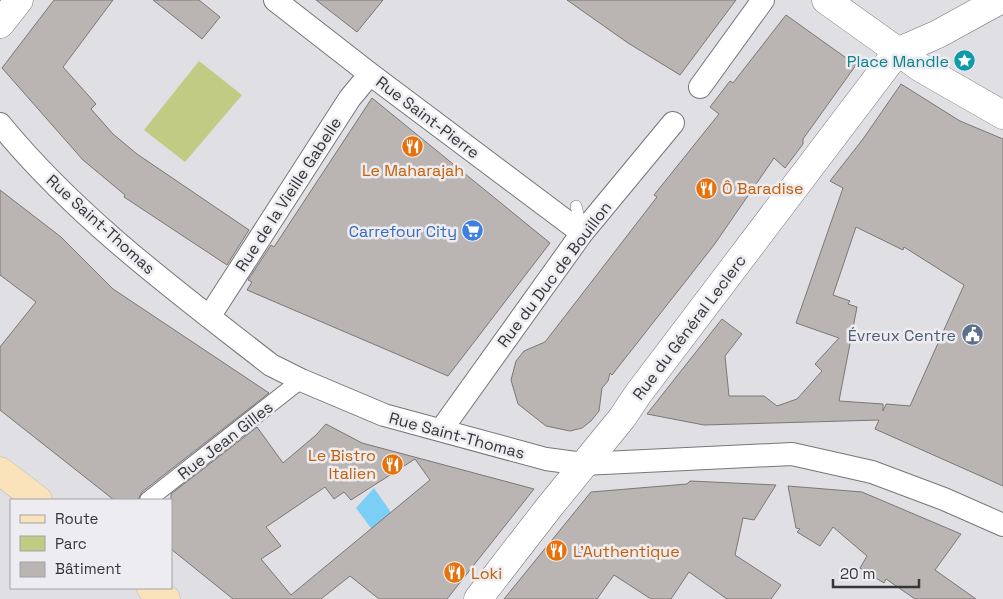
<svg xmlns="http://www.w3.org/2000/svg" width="1003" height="599" font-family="'Space Grotesk',sans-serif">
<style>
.green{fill:#c2cb83}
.water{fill:#7bcef6}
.building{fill:#bab4b3;stroke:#7d7776;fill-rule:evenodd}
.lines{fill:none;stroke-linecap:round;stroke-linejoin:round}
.service-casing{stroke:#76767b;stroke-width:12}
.pedestrian-casing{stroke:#76767b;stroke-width:18}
.minor-casing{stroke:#76767b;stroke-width:24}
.tertiary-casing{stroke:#76767b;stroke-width:29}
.secondary-casing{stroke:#76767b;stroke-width:29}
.primary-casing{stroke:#bbb;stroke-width:29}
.service{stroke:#fff;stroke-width:11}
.pedestrian{stroke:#fff;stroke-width:16}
.minor{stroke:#fff;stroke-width:22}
.tertiary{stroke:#fff;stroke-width:28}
.secondary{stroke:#fff;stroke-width:28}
.primary{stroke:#fae2ba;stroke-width:28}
.labels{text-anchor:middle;stroke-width:5;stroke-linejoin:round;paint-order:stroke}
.culture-label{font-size:16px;fill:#0d838f;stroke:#ececf1;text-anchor:end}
.street-label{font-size:16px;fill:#363638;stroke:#ececf1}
.food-label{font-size:16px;fill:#c56008;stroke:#ececf1;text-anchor:start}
.shop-label{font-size:16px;fill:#366cbe;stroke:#ececf1;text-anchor:end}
.service-label{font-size:16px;fill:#4e5e75;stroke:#ececf1;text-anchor:end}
</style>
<rect width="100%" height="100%" fill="#dfdfe4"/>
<path class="green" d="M199,61L242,95L185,162L144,130Z"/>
<path class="water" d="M374,488L435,576L421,595L356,508Z"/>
<path class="building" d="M54,0H113L63,67L96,104L91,109L113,134L137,154L249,230L227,265L124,197L125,195L83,160L2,68Z
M153,0H199L220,17L202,39Z
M316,0H383L357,32Z
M567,0H736L680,75L628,43Z
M786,15L856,65L803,139V144L785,168L774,158L714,245L612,375L610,373L608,381L602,388L599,411L591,421L582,428L570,431L546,426L518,404L511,380L516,361L524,351L545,342L657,197L654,195L719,114L710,107L730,81L733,83Z
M901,84L960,121L1003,139V486L875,429L879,420L704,425L647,414L722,319L742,334L725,356L729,396H764L777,406L797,399L822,371L815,364L839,338L796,323L843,188L830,181L863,139ZM856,227L903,250L904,247L964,285L910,406L886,404L883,411V404L839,401L857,307L848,304L850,301L833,295Z
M372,98L550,243L448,376L247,290L252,282L248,280L271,245L274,247Z
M0,190L61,237L113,289L269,393L142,492L138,500H114L0,410V347L36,302L0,275Z
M326,424L362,443L534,489L447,599H379L350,576L321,599H233L171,549V494L257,427L283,463L316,435ZM415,459L430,480L291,595L261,559L281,546L266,527L325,487L334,499L344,492L351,500Z
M690,481L776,485L754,520L743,518L735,555L781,585L771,599H727L689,572L671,599H651L614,575L597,599H504L591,492L687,484Z
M788,486L862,492L961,534L935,570L976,599H915L886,579L884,583L860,568L867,556L833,527L820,546L797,532L800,529L796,528Z"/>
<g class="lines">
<defs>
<path id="service" d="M576,206L582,231"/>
<path id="pedestrian" d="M148,500L301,380"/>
<path id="minor" d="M275,0L370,74L582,233
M700,87L763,0
M0,124C77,218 176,291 271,365L301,380L384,415L546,459L583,464L792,454L872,472L944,499L1003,525
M209,317L350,98L370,74
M441,430L582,233L673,123"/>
<path id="tertiary" d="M0,24L19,0
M478,599L550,506L622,418L638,394L897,52L938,34L1000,0"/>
<path id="secondary" d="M826,0L921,68L1003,115"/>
<path id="primary" d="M0,471L38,500
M151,588L166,599"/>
</defs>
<use href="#service" class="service-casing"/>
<use href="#pedestrian" class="pedestrian-casing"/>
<use href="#minor" class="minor-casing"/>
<use href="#tertiary" class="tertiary-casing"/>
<use href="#secondary" class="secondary-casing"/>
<use href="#primary" class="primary-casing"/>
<use href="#service" class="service"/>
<use href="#pedestrian" class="pedestrian"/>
<use href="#minor" class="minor"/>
<use href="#tertiary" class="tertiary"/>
<use href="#secondary" class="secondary"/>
<use href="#primary" class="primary"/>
</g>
<defs>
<symbol id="sight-disc" viewBox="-11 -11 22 22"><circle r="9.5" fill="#0f9aa8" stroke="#ececf1"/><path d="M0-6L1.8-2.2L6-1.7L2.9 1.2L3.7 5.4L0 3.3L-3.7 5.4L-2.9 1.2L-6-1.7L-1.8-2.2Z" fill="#fff"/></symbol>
<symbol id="restaurant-disc" viewBox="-11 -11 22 22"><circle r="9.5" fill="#e8710a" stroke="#ececf1"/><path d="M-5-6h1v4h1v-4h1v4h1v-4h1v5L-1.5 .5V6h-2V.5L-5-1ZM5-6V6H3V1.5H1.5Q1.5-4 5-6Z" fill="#fff"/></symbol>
<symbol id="supermarket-disc" viewBox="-11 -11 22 22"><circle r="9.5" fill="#3f7fe0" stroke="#ececf1"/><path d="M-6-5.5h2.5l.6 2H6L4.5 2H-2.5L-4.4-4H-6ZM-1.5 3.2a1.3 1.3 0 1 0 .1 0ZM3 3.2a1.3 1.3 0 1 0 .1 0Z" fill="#fff"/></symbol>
<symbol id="civic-disc" viewBox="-11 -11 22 22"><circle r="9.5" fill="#5c6f8a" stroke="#ececf1"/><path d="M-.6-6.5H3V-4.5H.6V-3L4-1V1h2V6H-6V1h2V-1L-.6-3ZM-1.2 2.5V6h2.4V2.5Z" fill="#fff"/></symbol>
</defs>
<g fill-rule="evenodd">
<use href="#sight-disc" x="952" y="48" width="25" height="25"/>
<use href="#restaurant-disc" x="400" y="134" width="25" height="25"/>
<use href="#restaurant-disc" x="694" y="176" width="25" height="25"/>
<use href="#supermarket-disc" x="460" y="218" width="25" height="25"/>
<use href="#civic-disc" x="960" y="322" width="25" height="25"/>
<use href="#restaurant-disc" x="380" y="452" width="25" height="25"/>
<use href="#restaurant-disc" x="544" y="538" width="25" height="25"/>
<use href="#restaurant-disc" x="442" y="560" width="25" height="25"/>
</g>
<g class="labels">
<g class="culture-label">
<text x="949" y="67">Place Mandle</text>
</g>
<g class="street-label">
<text transform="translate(428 117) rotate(37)" y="6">Rue Saint-Pierre</text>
<text transform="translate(288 194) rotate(-57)" y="6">Rue de la Vieille Gabelle</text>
<text transform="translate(101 224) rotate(42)" y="6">Rue Saint-Thomas</text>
<text transform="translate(554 274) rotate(-53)" y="6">Rue du Duc de Bouillon</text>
<text transform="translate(689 327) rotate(-53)" y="6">Rue du Général Leclerc</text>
<text transform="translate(457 435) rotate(15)" y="6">Rue Saint-Thomas</text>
<text transform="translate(225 440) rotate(-38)" y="6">Rue Jean Gilles</text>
</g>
<g class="food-label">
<text x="413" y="176" text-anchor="middle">Le Maharajah</text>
<text x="722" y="194">Ô Baradise</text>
<text x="376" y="461" text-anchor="end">Le Bistro<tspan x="376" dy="18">Italien</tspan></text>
<text x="573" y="557">L'Authentique</text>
<text x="471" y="579">Loki</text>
</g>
<g class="shop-label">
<text x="457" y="237">Carrefour City</text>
</g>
<g class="service-label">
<text x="956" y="341">Évreux Centre</text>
</g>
</g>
<rect x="10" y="499" width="162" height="90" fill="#ececf1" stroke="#a3a3a7"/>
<rect x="20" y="515" width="25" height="8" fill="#fae2ba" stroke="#a3a3a7"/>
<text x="55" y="524" font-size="15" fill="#363638">Route</text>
<rect x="20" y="536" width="25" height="15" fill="#c2cb83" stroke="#a3a3a7"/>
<text x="55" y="549" font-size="15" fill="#363638">Parc</text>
<rect x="20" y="562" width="25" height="15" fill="#bab4b3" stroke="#a3a3a7"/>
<text x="55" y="574" font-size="15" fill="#363638">Bâtiment</text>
<path d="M833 579v8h86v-8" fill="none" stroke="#363638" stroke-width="2.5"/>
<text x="840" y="579" font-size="15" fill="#363638" stroke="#ececf1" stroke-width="4" paint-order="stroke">20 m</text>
</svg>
